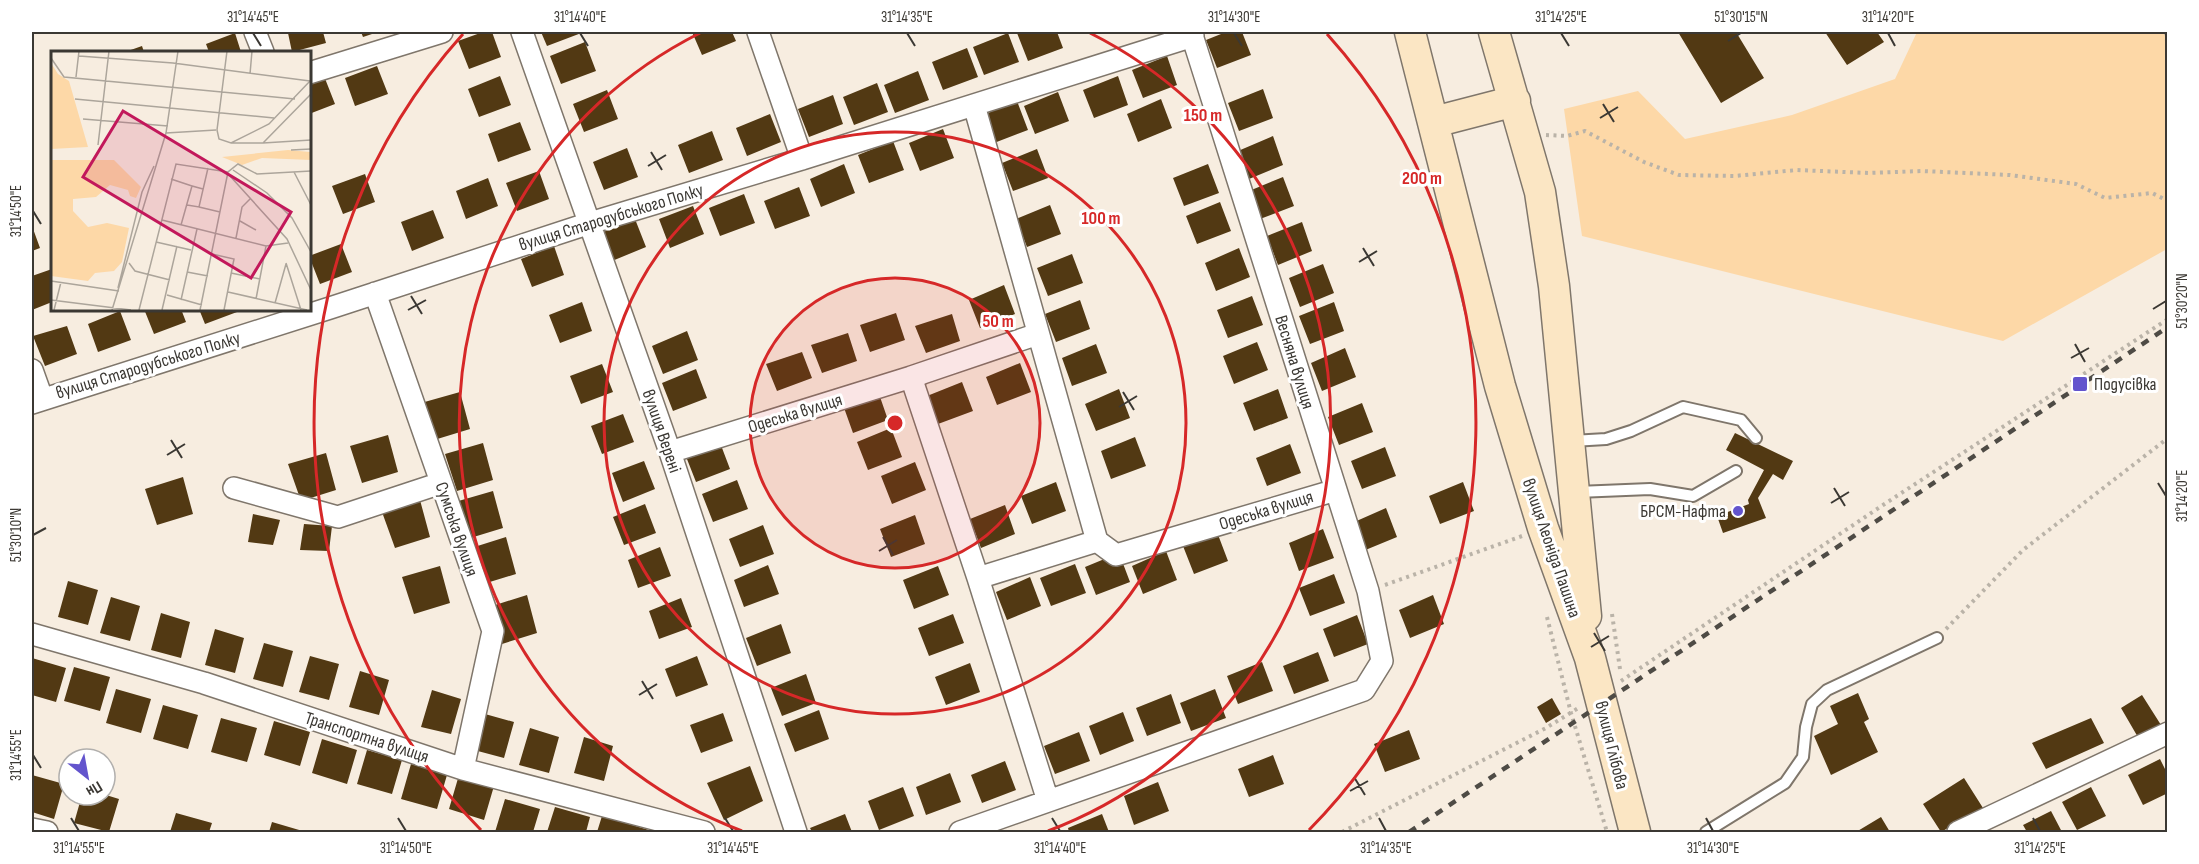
<svg xmlns="http://www.w3.org/2000/svg" width="2199" height="864" font-family="'Sofia Sans Condensed',sans-serif">
<style>
.green{fill:#fdd8a7}
.building{fill:#523913}
.lines{fill:none;stroke-linecap:round;stroke-linejoin:round}
.service-casing{stroke:#7f766b;stroke-width:14}
.minor-casing{stroke:#7f766b;stroke-width:24}
.secondary-casing{stroke:#7f766b;stroke-width:33}
.path{stroke:#bab3a8;stroke-width:4;stroke-dasharray:3 4.5;stroke-linecap:butt}
.service{stroke:#fff;stroke-width:10}
.minor{stroke:#fff;stroke-width:21}
.secondary{stroke:#fbe6c4;stroke-width:30}
.rail{stroke:#4e4b45;stroke-width:4.5;stroke-dasharray:8 8;stroke-linecap:butt}
.ticks{fill:none;stroke:#3b3833;stroke-width:2}
.ring{fill:none;stroke:#d62828;stroke-width:3}
.poi-dot{fill:#6354cd;stroke:#fff;stroke-width:2}
.labels{text-anchor:middle;stroke-width:6;stroke-linejoin:round;paint-order:stroke}
.street-label{font-size:18px;fill:#3b3833;stroke:#fff}
.poi-label{font-size:18px;fill:#3b3833;stroke:#fff;text-anchor:start}
.inset-road{fill:none;stroke:#aca59b;stroke-width:1.5}
.view{fill:#c2185b;fill-opacity:0.15;stroke:#c2185b;stroke-width:3}
.inset-edge{fill:none;stroke:#3b3833;stroke-width:3}
.centre{fill:#d62828;stroke:#fff;stroke-width:3}
.ring-label{font-size:18px;text-anchor:middle;font-weight:bold;fill:#d62828;stroke:#fff;stroke-width:6;stroke-linejoin:round;paint-order:stroke}
.neatline{fill:none;stroke:#3b3833;stroke-width:2}
.ticks-label{font-size:15px;text-anchor:middle;fill:#3b3833}
</style>
<rect width="100%" height="100%" fill="#f7ede0"/>
<path class="green" d="M1917,32H2167V249L2003,341L1582,236L1564,109L1638,91L1685,139L1792,115L1895,79Z"/>
<path class="building" d="M293,32H323L326,43L292,52L288,33Z
M361,32H378L363,37Z
M483,32H492L501,57L469,69L458,41Z
M541,32H584L547,46Z
M692,32H732L736,41L702,55Z
M1021,32H1057L1063,48L1028,61L1017,33Z
M1226,32H1242L1251,55L1217,68L1206,40Z
M1678,32H1736L1764,78L1721,103Z
M1825,32H1877L1884,42L1847,65Z
M235,33L241,52H209L206,44Z
M1008,33L1019,62L984,75L973,47Z
M585,42L596,71L561,84L550,56Z
M142,46L144,52H125Z
M967,48L978,77L943,90L932,62Z
M1167,56L1177,85L1143,98L1132,70Z
M377,66L388,94L355,106L345,78Z
M918,71L929,100L895,113L884,85Z
M324,76L335,104L309,114V82Z
M500,76L511,105L479,117L468,89Z
M1118,76L1128,105L1094,118L1083,90Z
M877,83L888,112L854,125L843,97Z
M1263,89L1273,118L1239,131L1228,103Z
M607,90L618,119L584,132L573,104Z
M1058,92L1069,121L1035,134L1024,106Z
M833,95L843,124L809,137L798,109Z
M1161,99L1172,128L1138,142L1127,114Z
M1017,101L1028,130L994,143L983,115Z
M770,114L781,142L747,156L736,128Z
M520,122L531,150L498,162L488,134Z
M943,129L954,158L920,171L909,143Z
M712,131L723,160L689,173L678,145Z
M1273,136L1283,165L1249,179L1238,151Z
M893,141L904,170L869,183L858,155Z
M627,148L638,177L604,190L593,162Z
M1037,149L1048,178L1013,191L1002,163Z
M844,164L855,193L821,207L810,179Z
M1208,164L1219,193L1184,206L1173,178Z
M539,171L549,199L517,211L506,183Z
M365,174L375,202L343,214L332,186Z
M1283,177L1294,206L1260,219L1249,191Z
M488,178L498,206L466,219L456,191Z
M799,187L810,216L775,229L764,201Z
M744,194L755,223L720,236L709,208Z
M1220,202L1231,231L1197,244L1186,216Z
M1050,205L1061,234L1027,247L1016,219Z
M693,206L704,234L670,248L659,219Z
M433,210L444,238L412,251L401,222Z
M635,219L646,247L612,261L601,233Z
M1302,222L1312,251L1278,265L1267,236Z
M32,226L40,248L32,251Z
M341,244L352,272L320,284L309,256Z
M554,246L564,275L532,287L521,259Z
M1239,248L1250,277L1216,291L1205,263Z
M1072,254L1083,283L1048,296L1037,268Z
M1323,264L1334,293L1300,307L1289,278Z
M52,269V302L32,310V276Z
M1004,285L1015,314L980,328L969,300Z
M1252,296L1263,325L1228,338L1217,310Z
M1080,300L1090,329L1056,342L1045,314Z
M582,302L592,331L560,343L549,315Z
M1334,302L1344,331L1310,344L1299,316Z
M144,309H181L186,322L154,334Z
M199,309H236L237,312L205,324Z
M120,311L131,340L98,352L88,324Z
M896,313L905,340L870,352L860,325Z
M952,314L960,341L926,353L915,326Z
M67,326L77,354L45,366L33,336Z
M687,331L698,360L663,374L652,346Z
M848,333L857,361L822,373L811,345Z
M1257,342L1268,370L1234,384L1223,356Z
M1096,344L1107,373L1072,386L1062,358Z
M1345,348L1356,377L1322,391L1311,363Z
M802,352L812,378L777,391L766,364Z
M1020,363L1031,392L997,405L986,377Z
M602,364L613,392L581,404L570,376Z
M696,369L707,398L673,411L662,383Z
M962,382L973,411L938,424L927,396Z
M1119,389L1130,418L1096,431L1085,404Z
M1278,389L1288,418L1254,431L1243,403Z
M460,392L470,429L434,440L421,403Z
M879,394L888,420L853,433L843,405Z
M1362,403L1373,432L1339,445L1328,417Z
M623,414L634,442L602,454L591,426Z
M891,428L902,457L868,470L857,442Z
M1735,433L1793,461L1783,480L1773,474L1758,498L1766,518L1723,533L1717,516L1749,504L1748,500L1764,470L1726,450Z
M388,435L398,472L362,483L350,446Z
M1135,437L1146,466L1111,479L1101,451Z
M719,440L730,469L696,482L685,454Z
M483,443L493,480L457,491L445,454Z
M1290,444L1301,473L1267,486L1256,458Z
M1385,447L1396,476L1362,489L1351,461Z
M326,453L336,490L301,501L288,464Z
M644,461L655,489L623,502L612,473Z
M915,462L926,490L892,504L881,476Z
M183,477L193,514L157,525L145,489Z
M737,480L748,509L713,522L702,494Z
M1056,482L1066,511L1032,524L1021,496Z
M1463,482L1474,511L1440,524L1429,496Z
M493,491L503,528L467,539L455,502Z
M420,500L430,537L395,548L382,512Z
M645,504L656,533L624,545L613,517Z
M1005,505L1015,534L981,548L970,519Z
M1386,508L1397,537L1363,551L1352,523Z
M253,514L280,520L273,545L248,542Z
M915,515L925,544L891,557L880,529Z
M304,524L332,526L329,551L300,550Z
M763,525L774,554L740,567L729,539Z
M1323,529L1334,558L1299,571L1289,543Z
M1217,532L1228,561L1194,574L1183,546Z
M506,537L516,574L480,585L468,549Z
M660,547L671,576L638,588L628,560Z
M1166,551L1177,580L1143,594L1132,566Z
M1119,553L1130,582L1096,595L1085,567Z
M1075,564L1086,593L1051,606L1040,578Z
M768,565L779,594L744,607L734,580Z
M440,566L450,603L414,614L402,577Z
M938,566L949,595L914,609L903,580Z
M1334,574L1345,603L1310,616L1299,588Z
M1030,577L1041,606L1007,620L996,592Z
M68,581L98,590L88,625L58,617Z
M527,595L537,633L502,644L489,607Z
M1433,595L1444,624L1410,638L1399,610Z
M111,597L140,606L130,641L100,633Z
M681,598L692,627L659,639L649,611Z
M161,613L190,622L181,658L151,650Z
M953,614L964,643L929,656L918,628Z
M1357,615L1368,644L1334,657L1323,629Z
M781,624L791,653L757,666L746,638Z
M215,629L244,638L235,673L205,665Z
M264,643L293,651L283,687L253,679Z
M1318,652L1329,681L1294,694L1283,666Z
M310,656L339,664L329,700L299,692Z
M697,656L708,685L676,697L665,669Z
M32,658L66,668L56,702L32,695Z
M1262,662L1273,691L1238,704L1227,676Z
M970,663L980,692L946,705L935,677Z
M74,667L110,677L100,711L64,701Z
M360,671L389,680L379,715L349,707Z
M806,674L816,703L782,716L771,688Z
M116,689L151,699L141,733L106,723Z
M1215,689L1226,718L1191,731L1180,703Z
M432,690L461,699L451,734L421,727Z
M1858,693L1869,719L1864,722L1878,752L1831,775L1814,736L1838,724L1830,706Z
M1171,694L1181,723L1147,736L1136,708Z
M2142,695L2161,725L2139,739L2121,708Z
M1552,698L1561,714L1546,723L1537,707Z
M163,705L198,715L188,749L153,739Z
M819,710L829,739L795,752L784,724Z
M1123,712L1134,741L1100,755L1089,726Z
M723,713L733,741L701,753L690,725Z
M485,714L514,722L504,758L474,750Z
M221,718L257,728L247,762L211,752Z
M2091,718L2104,743L2046,769L2032,743Z
M274,721L310,732L300,766L264,755Z
M530,728L559,737L549,773L519,765Z
M1409,730L1420,759L1385,772L1374,744Z
M1079,732L1090,761L1055,774L1044,746Z
M584,737L613,746L604,781L574,773Z
M322,739L357,750L347,784L312,773Z
M367,750L402,760L392,794L357,784Z
M1273,755L1284,784L1249,797L1238,769Z
M2160,759L2168,775V793L2143,805L2128,775Z
M1005,761L1016,790L982,803L971,775Z
M411,764L447,775L437,809L401,799Z
M750,766L763,801L724,820L707,783Z
M950,773L961,802L926,815L916,787Z
M32,775L64,784L54,819L32,812Z
M459,775L494,786L484,820L449,809Z
M1964,778L1983,808L1941,832L1923,804Z
M1158,782L1169,811L1134,825L1124,796Z
M903,787L914,816L879,830L868,801Z
M2091,787L2106,816L2077,830L2062,802Z
M82,795H106L119,799L109,832L74,823Z
M505,799L540,809L533,832H495Z
M555,807L590,817L586,832H547Z
M2051,811L2062,832H2027L2023,825Z
M176,813L212,823L209,832H170Z
M845,814L852,832H812L810,828Z
M1102,814L1109,832H1069L1068,828Z
M602,816L649,830L648,832H597Z
M1881,817L1890,832H1856Z
M272,822L306,832H269Z"/>
<g class="lines">
<defs>
<path id="service" d="M1572,441L1606,439L1631,431L1683,407L1741,420L1756,438
M1577,492L1650,489L1693,496L1736,471
M1706,832L1785,783L1803,757L1806,727L1812,704L1827,690L1937,638"/>
<path id="minor" d="M255,32L263,52
M522,32L670,452L796,832
M758,32L802,159
M309,73L442,32
M974,105L1097,541L978,578
M375,293L493,631L463,769
M1038,334L911,377L978,578L1048,801
M32,370L42,398
M32,403L330,308L590,223L802,159L1193,36
M670,452L921,374
M234,488L338,517L441,483
M1097,541L1116,555L1336,490
M32,634L204,683L463,769L704,832
M32,829L47,832
M960,832L1364,690L1382,661L1368,591L1191,32
M1958,832L2168,733"/>
<path id="secondary" d="M1410,32L1500,386L1543,528L1590,658L1635,832
M1494,32L1540,192L1554,286L1586,616
M1434,122L1515,101"/>
</defs>
<use href="#service" class="service-casing"/>
<use href="#minor" class="minor-casing"/>
<use href="#secondary" class="secondary-casing"/>
<path class="path" d="M2166,32L2168,50
M1546,135L1567,136L1585,131L1644,162L1679,175L1734,176L1797,170L1869,173L1922,171L2010,175L2076,184L2105,198L2152,193L2168,201
M1385,585L1522,536
M1612,614L1620,669
M1547,617L1571,713L1607,832
M1946,629L2023,550L2168,438
M1621,681L1883,505L2168,319
M1342,832L1546,728L1580,707"/>
<use href="#service" class="service"/>
<use href="#minor" class="minor"/>
<use href="#secondary" class="secondary"/>
<path class="rail" d="M1409,832L2168,327"/>
</g>
<path class="ticks" d="M253,33L261,46M580,33L588,46M907,33L915,46M1234,33L1242,46M1561,33L1569,46M1888,33L1895,46M1728,41L1741,33M1603,104L1614,122M1600,118L1618,107M651,152L662,170M648,166L666,155M33,211L41,224M1363,248L1374,266M1359,262L1377,251M411,296L422,314M2153,309L2166,301M408,310L426,300M2075,344L2085,362M2071,358L2089,348M1123,392L1134,410M1119,407L1137,396M171,440L182,458M167,455L185,444M2158,483L2166,496M1834,488L1845,506M1831,503L1849,492M33,535L46,528M883,537L893,555M879,551L897,540M1594,633L1605,651M1591,647L1609,636M642,681L653,699M639,695L657,684M33,755L41,768M1354,777L1365,795M1350,791L1368,781M71,818L79,831M398,818L406,831M725,818L733,831M1052,818L1060,831M1379,818L1386,831M1706,818L1713,831M2033,818L2040,831"/>
<circle cx="895" cy="423" r="145" fill="#d62828" fill-opacity=".12"/>
<g class="ring">
<circle cx="895" cy="423" r="145"/>
<circle cx="895" cy="423" r="291"/>
<path d="M742 831A436 436 0 0 1 700 33M1090 33A436 436 0 0 1 1048 831"/>
<path d="M481 830A581 581 0 0 1 463 34M1327 34A581 581 0 0 1 1309 830"/>
</g>
<g class="poi-dot">
<rect x="2072" y="376" width="16" height="16" rx="3"/>
<circle cx="1738" cy="511" r="6"/>
</g>
<g class="labels">
<g class="street-label">
<text transform="translate(611 217) rotate(-17)" y="6">вулиця Стародубського Полку</text>
<text transform="translate(1295 362) rotate(73)" y="6">Весняна вулиця</text>
<text transform="translate(148 365) rotate(-17)" y="6">вулиця Стародубського Полку</text>
<text transform="translate(795 413) rotate(-17)" y="6">Одеська вулиця</text>
<text transform="translate(662 431) rotate(71)" y="6">вулиця Верені</text>
<text transform="translate(1266 510) rotate(-17)" y="6">Одеська вулиця</text>
<text transform="translate(457 529) rotate(71)" y="6">Сумська вулиця</text>
<text transform="translate(1552 548) rotate(71)" y="6">вулиця Леоніда Пашина</text>
<text transform="translate(367 737) rotate(18)" y="6">Транспортна вулиця</text>
<text transform="translate(1612 745) rotate(76)" y="6">вулиця Глібова</text>
</g>
<g class="poi-label">
<text x="2094" y="390">Подусівка</text>
<text x="1726" y="517" text-anchor="end">БРСМ-Нафта</text>
</g>
</g>
<g transform="translate(51 51)">
<rect width="260" height="260" fill="#f7ede0"/>
<path d="M0,12L7,23L18,30L37,96L0,98ZM237,99L259,101L260,109L211,107L191,114L171,106ZM0,109H63L90,136L85,147L79,145L77,139L59,134L45,146L22,148V160L37,176L56,172L78,177L71,211L63,220L44,222L37,230L0,225Z" fill="#fdd8a7"/>
<path class="inset-road" d="M176,0L166,79L168,88L180,92L218,73L259,30M28,5L122,12L259,30M0,7L13,26L244,48M199,23L201,0M25,26L28,0M24,48L223,67M32,68L117,75M115,82L165,79M180,92H212L260,43M212,92L260,89M47,94L58,0M240,99L260,98M182,119L216,142L241,167L260,201M243,121L260,154M179,125L236,188L260,239M120,128L141,135M136,154L148,156L157,117M148,156L169,161M111,169L215,195L237,192M189,170L205,179M130,174L141,135L152,138M185,187L191,156L200,147M105,191L140,199M161,203L183,208L173,259M78,212L84,220L119,229M235,212L250,259M136,221L157,225M180,222L209,228M0,230L68,240M67,237L91,141L103,115M177,241L256,259M116,244L151,254M205,248L215,195M0,249L80,259M130,249L146,178M224,252L235,213M3,259L10,231M61,259L115,82L127,0M88,259L125,113L177,121M111,259L126,195M149,259L177,121L187,113L206,123L260,120"/>
<path class="view" d="M72,60L240,161L200,227L32,126Z"/>
<rect width="260" height="260" class="inset-edge"/>
</g>
<circle cx="895" cy="423" r="9" class="centre"/>
<g class="ring-label">
<text x="1203" y="121">150 m</text>
<text x="1422" y="184">200 m</text>
<text x="1101" y="224">100 m</text>
<text x="998" y="327">50 m</text>
</g>
<rect width="2199" height="864" fill="none" stroke="#ffffff" stroke-width="66"/>
<g transform="translate(87 777) rotate(149)"><circle r="28" fill="#ffffff" stroke="#b1afad" stroke-width="1.5"/>
<path d="M0-4.5L10 22L0 15L-10 22Z" fill="#6354cd"/>
<text y="-9" font-size="16" font-weight="bold" text-anchor="middle" fill="#3b3833">Пн</text>
</g>
<rect x="33" y="33" width="2133" height="798" class="neatline"/>
<g class="ticks-label">
<text x="253" y="22">31°14'45"E</text>
<text x="580" y="22">31°14'40"E</text>
<text x="907" y="22">31°14'35"E</text>
<text x="1234" y="22">31°14'30"E</text>
<text x="1561" y="22">31°14'25"E</text>
<text x="1741" y="22">51°30'15"N</text>
<text x="1888" y="22">31°14'20"E</text>
<text transform="translate(16 211) rotate(-90)" y="5">31°14'50"E</text>
<text transform="translate(2182 301) rotate(-90)" y="5">51°30'20"N</text>
<text transform="translate(2182 496) rotate(-90)" y="5">31°14'20"E</text>
<text transform="translate(16 535) rotate(-90)" y="5">51°30'10"N</text>
<text transform="translate(16 755) rotate(-90)" y="5">31°14'55"E</text>
<text x="79" y="853">31°14'55"E</text>
<text x="406" y="853">31°14'50"E</text>
<text x="733" y="853">31°14'45"E</text>
<text x="1060" y="853">31°14'40"E</text>
<text x="1386" y="853">31°14'35"E</text>
<text x="1713" y="853">31°14'30"E</text>
<text x="2040" y="853">31°14'25"E</text>
</g>
</svg>
